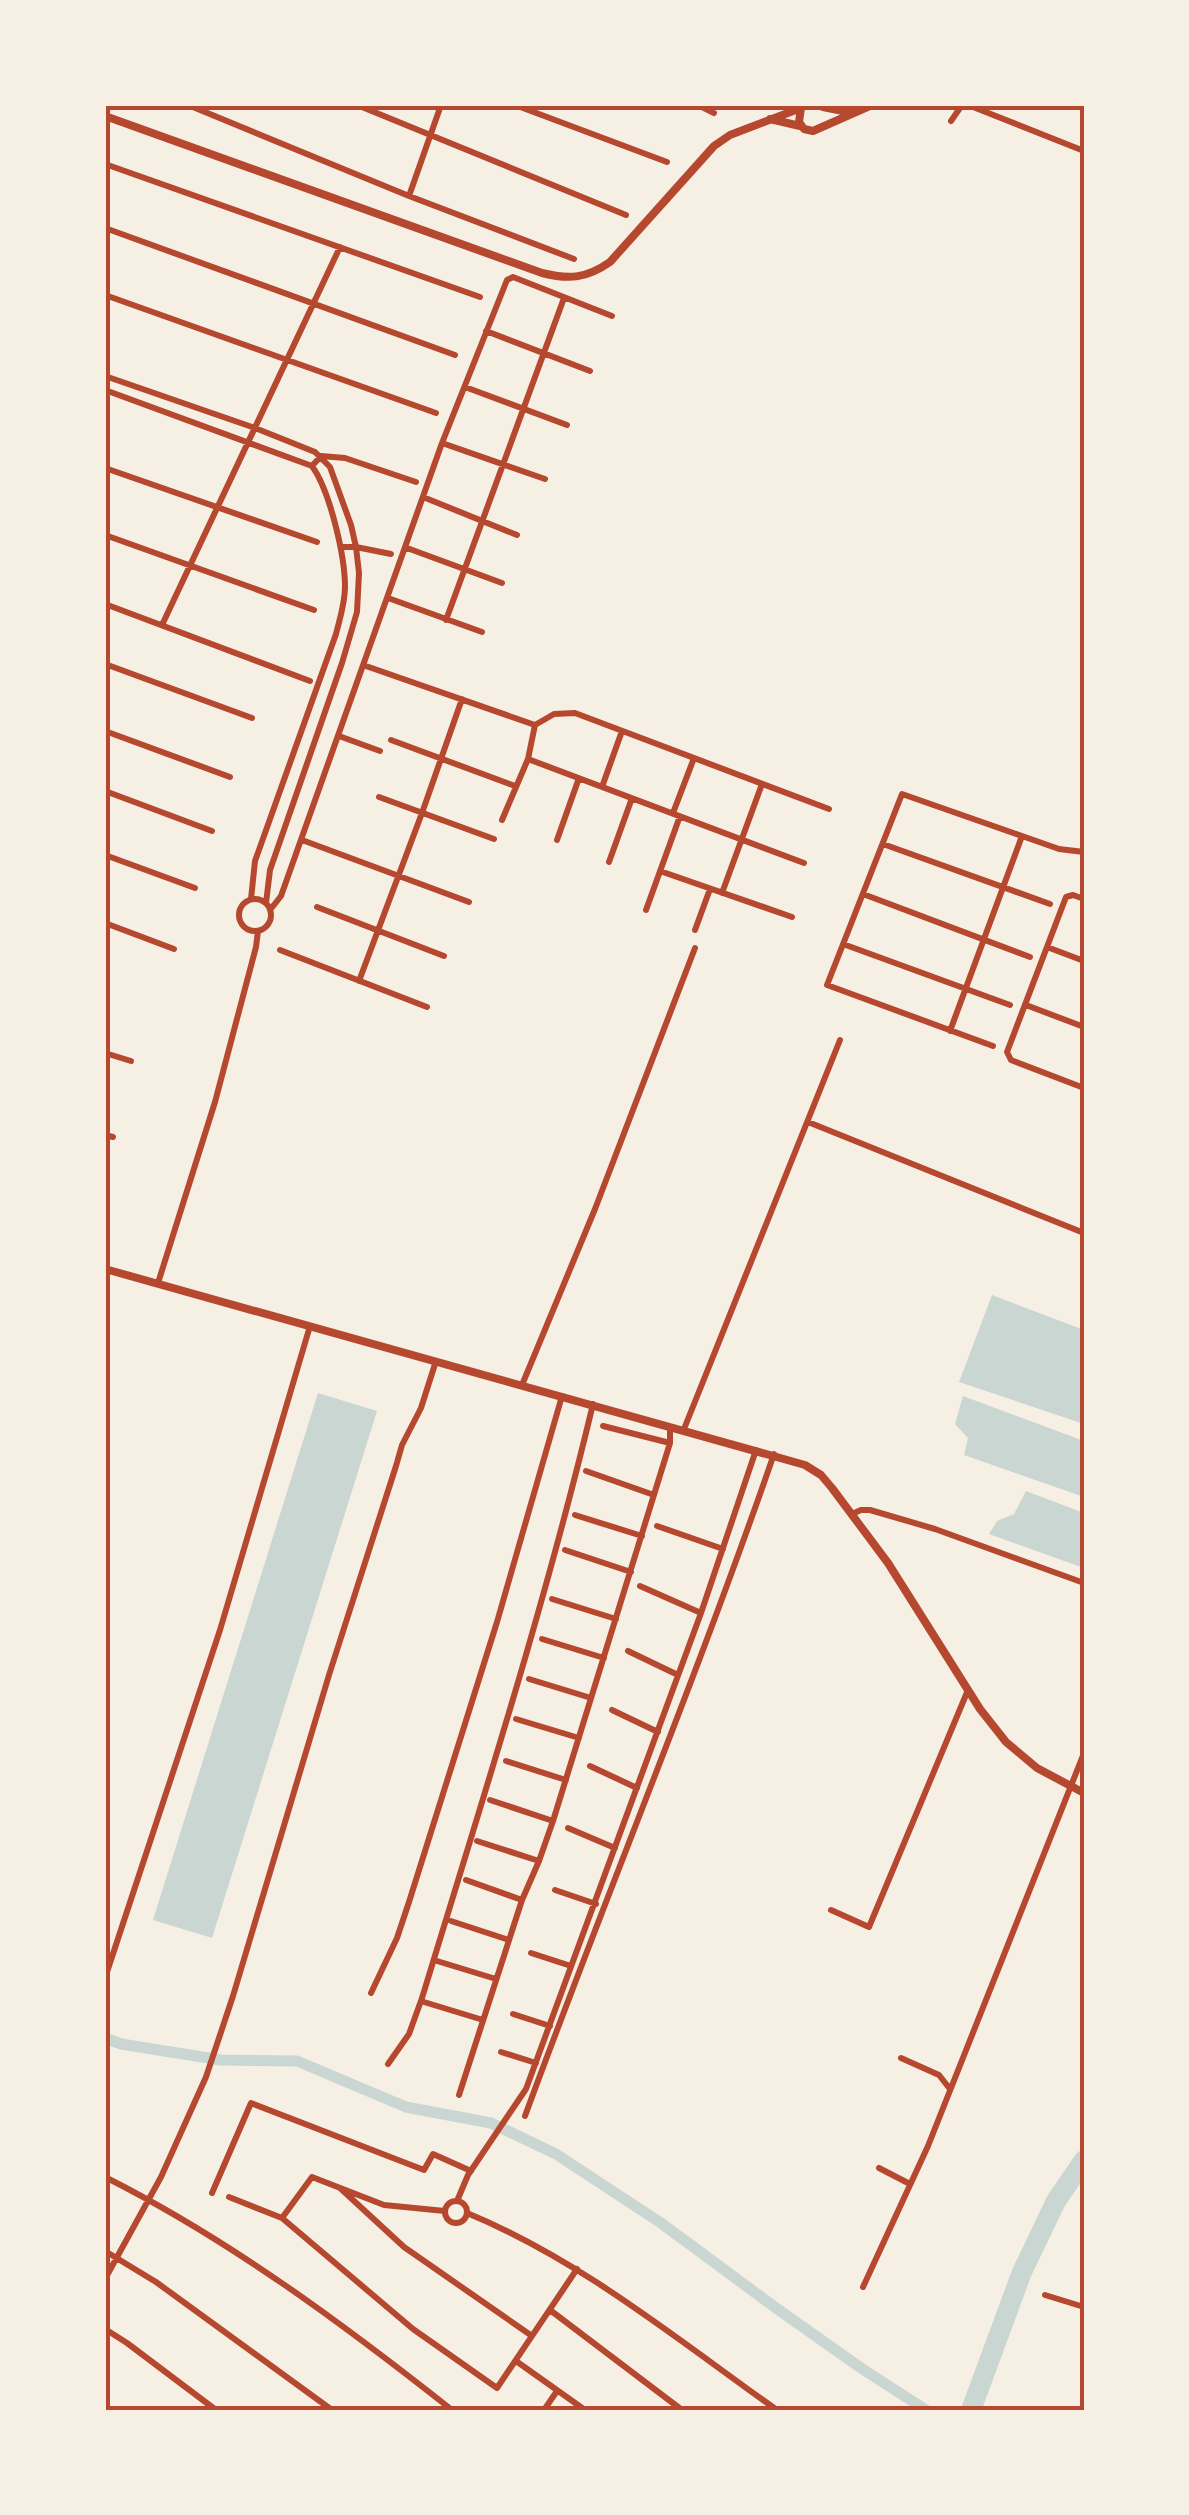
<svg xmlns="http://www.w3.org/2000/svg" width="1189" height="2515" font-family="'PT Sans Narrow',sans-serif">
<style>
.water{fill:#c9d6d2}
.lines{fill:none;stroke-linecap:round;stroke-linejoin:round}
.canal{stroke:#c9d6d2;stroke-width:11}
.river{stroke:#c9d6d2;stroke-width:20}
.minor{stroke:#b5482f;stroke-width:6}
.tertiary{stroke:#b5482f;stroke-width:8}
.neatline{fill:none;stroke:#b5482f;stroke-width:4}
</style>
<rect width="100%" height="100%" fill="#f6efe4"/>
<path class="water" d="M992,1295L1084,1330V1424L959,1382Z
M318,1393L377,1411L212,1938L153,1920Z
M963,1396L1084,1441V1497L964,1455L968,1438L955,1424Z
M1026,1491L1084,1513V1568L989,1534L997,1521L1014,1514Z"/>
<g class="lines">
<path class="canal" d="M105,2038L121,2044L221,2060L297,2061L406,2107L491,2123L556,2154L661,2223L776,2308L861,2368L926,2410"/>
<path class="river" d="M971,2410L1022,2272L1056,2201L1084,2160"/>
<path class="minor" d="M188,105L409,196L574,259
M357,105L626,215
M515,105L667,162
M698,105L714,113
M968,105L1084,151
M951,121L962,105
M105,164L480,297
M409,196L441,105
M105,228L455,355
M105,295L436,413
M486,331L590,371
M105,376L255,428L315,452L330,467L351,525L356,547L359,573L357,612L342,663L270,870L266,903
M465,387L567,425
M105,390L312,466C330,491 345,556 345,587C345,603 340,618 336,634L255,861L251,899
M442,443L545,479
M312,466L321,456L345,458L416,482
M105,468L317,542
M423,497L517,535
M105,535L314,610
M341,547H356L391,554
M407,548L502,583
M388,598L482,632
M105,604L310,681
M446,620L564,298
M162,625L340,247
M105,664L252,718
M363,665L535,725L528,759L502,820
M535,725L554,714L575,713L829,809
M105,731L230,777
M339,736L380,751
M391,740L515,786
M528,759L804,863
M602,787L622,731
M105,791L212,831
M379,797L494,839
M673,813L694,758
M302,840L469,902
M557,840L579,778
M883,844L1050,904
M105,855L195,888
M609,862L632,798
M660,871L792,917
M722,893L762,784
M863,894L1030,957
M239 915a16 16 0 1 1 32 0a16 16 0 1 1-32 0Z
M1084,899L1073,895L1066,897L1007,1052L1011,1060L1084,1088
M317,907L444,956
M270,910L281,896L442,443L507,280L513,277L612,316
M646,910L680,816
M105,923L174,949
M695,930L710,889
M843,944L1010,1005
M1047,947L1084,961
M280,950L427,1007
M359,981L422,813L462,699
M1026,1005L1084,1027
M950,1031L1022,836
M993,1046L827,985L902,794L1059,849L1084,852
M105,1053L131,1061
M808,1122L1084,1233
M105,1135L113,1137
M158,1283L215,1102L256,947L258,931
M522,1385L595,1209L695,948
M603,1426L670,1443
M684,1429L840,1040
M586,1471L654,1495
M852,1514L861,1510H870L935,1529L1084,1583
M575,1515L642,1536
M657,1526L723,1549
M565,1550L631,1572
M640,1586L701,1613
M552,1599L616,1619
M542,1639L604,1658
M628,1651L678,1675
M529,1679L591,1698
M612,1710L658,1732
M516,1719L579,1738
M506,1761L566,1780
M590,1766L637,1788
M490,1800L553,1821
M568,1828L615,1848
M477,1841L539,1861
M466,1880L522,1900
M555,1890L596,1904
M831,1910L869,1927L968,1690
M451,1921L509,1940
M531,1953L571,1966
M437,1961L496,1979
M105,1978L220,1630L310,1326
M371,1993L397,1938L409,1902L497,1622L562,1396
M424,2002L483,2020
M513,2014L550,2026
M501,2052L536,2063
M901,2058L939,2075L950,2089
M388,2064L409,2034L422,1998C482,1801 545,1605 593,1404
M459,2095L522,1900L539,1861L553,1821L670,1443V1427
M525,2116C606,1895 697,1677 774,1454
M879,2168L910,2184
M105,2177C230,2240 343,2324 452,2410
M340,2188L404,2247L532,2336
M212,2193L251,2103L424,2170L433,2154L471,2171
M229,2197L282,2218L413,2329L497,2388L577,2269
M457,2201L468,2175L526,2089L701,1613L756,1450
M445 2212a11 11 0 1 1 22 0a11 11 0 1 1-22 0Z
M467,2213C581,2260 678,2340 777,2410
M282,2218L312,2177L384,2205L445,2211
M105,2251L156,2282L332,2410
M105,2279L161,2177L206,2077L233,1996L329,1675L396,1466L402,1445L421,1408L436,1361
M863,2287L928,2146L1084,1753
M1045,2295L1084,2307
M550,2310L682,2410
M105,2329L127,2343L216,2410
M516,2361L585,2410
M544,2410L557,2391"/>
<path class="tertiary" d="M823,107L853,113
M801,108L799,122L804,129L813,131L872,105
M105,116L542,273C570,280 587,278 610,262L714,146L730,135L801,108
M770,119L800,126
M105,1269L805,1465L821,1475L832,1488L888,1563L980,1709L1006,1742L1037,1768L1084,1793"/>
</g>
<rect width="1189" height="2515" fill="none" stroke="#f6efe4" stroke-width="215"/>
<rect x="108" y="108" width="974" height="2300" class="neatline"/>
</svg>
